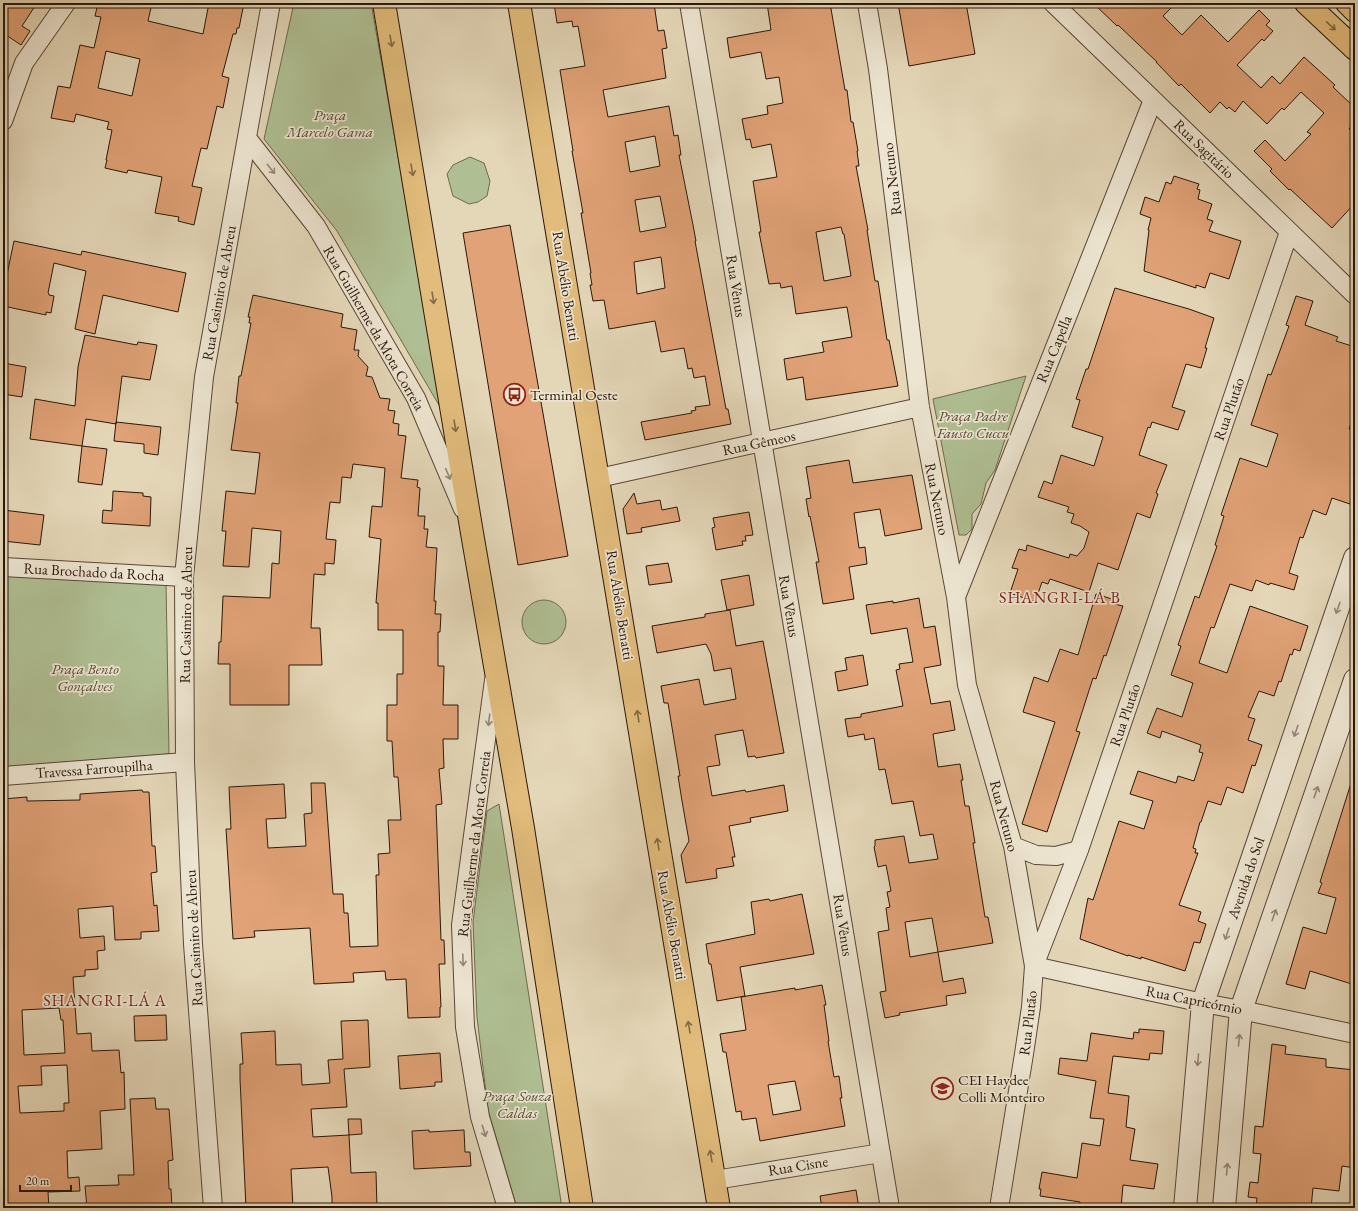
<svg xmlns="http://www.w3.org/2000/svg" width="1358" height="1211" font-family="'EB Garamond',serif">
<style>
.green{fill:#afbf93;stroke:#6d6b4e}
.building{fill:#e0a276;stroke:#2b170a;fill-rule:evenodd}
.lines{fill:none;stroke-linecap:round;stroke-linejoin:round}
.minor-casing{stroke:#594736;stroke-width:20}
.tertiary-casing{stroke:#594736;stroke-width:24}
.primary-casing{stroke:#2b170a;stroke-width:24}
.trunk-casing{stroke:#2b170a;stroke-width:24}
.minor{stroke:#ede5d1;stroke-width:18}
.tertiary{stroke:#ede5d1;stroke-width:22}
.primary{stroke:#e2bc7c;stroke-width:22}
.trunk{stroke:#e2bc7c;stroke-width:22}
.oneway{stroke:#866a43}
.oneway2{stroke:#968877}
.labels{text-anchor:middle;stroke-width:3.5;stroke-linejoin:round;paint-order:stroke}
.park-label{font-size:15px;font-style:italic;fill:#534933;stroke:#ede5d1}
.street-label{font-size:15px;fill:#2b170a;stroke:#ede5d1}
.poi-label{font-size:15px;fill:#2b170a;stroke:#ede5d1;text-anchor:start}
.neighbourhood-label{font-size:16px;letter-spacing:1px;fill:#7a1f14;stroke:#ede5d1}
</style>
<rect width="100%" height="100%" fill="#e4d7b8"/>
<filter id="stains"><feTurbulence type="fractalNoise" baseFrequency=".005" numOctaves="4"/><feColorMatrix values="0 0 0 0 .2 0 0 0 0 .09 0 0 0 0 .02 0 0 0 .5 -.17"/></filter>
<radialGradient id="worn" r=".72"><stop offset=".6" stop-color="#630" stop-opacity="0"/><stop offset="1" stop-color="#630" stop-opacity=".3"/></radialGradient>
<path class="green" d="M294,3H371L443,412L337,231L264,139Z
M470,157L484,163L490,181L487,196L478,202L469,204L453,196L447,174L453,165Z
M1026,376L995,470L986,483L981,504L972,514V529L966,535H959L933,399Z
M3,574L166,582L169,754L3,767Z
M522 622a22 22 0 1 1 44 0a22 22 0 1 1-44 0Z
M499,804L562,1208H517L488,1110L477,1017L473,922L487,811Z"/>
<path class="building" d="M3,3H37L22,26L30,31L21,45L3,33Z
M98,3H152L148,21L203,34L209,3H244L239,28H237L236,34H233L222,76L229,78L223,108L217,106L207,149L201,148L192,186L202,188L194,225L178,221L179,217L155,213L162,177L128,170L127,173L105,168L107,160H106L112,130L107,129L109,122L76,114L74,122L51,118L58,86L70,88L80,45L94,48L101,17L95,16ZM106,51L140,59L132,96L98,88Z
M554,3H654L658,31L664,30L667,48L662,49L666,78L603,90L608,117L669,106L674,136L678,135L681,155H679L693,225L696,241H695L726,409H728L731,424L645,440L641,422L692,413L691,411L696,410L695,407L710,405L705,376L694,378L692,368L688,369L684,348L661,352L655,321L609,329L604,300L593,301L590,285H592L590,273H591L581,213H583L572,151H573L560,70L585,66L578,26L573,27L572,21L557,23ZM655,136L660,166L630,172L625,142ZM660,196L666,227L640,232L635,200ZM661,257L665,288L637,294L634,262Z
M767,3H830L845,90H847L851,122H853L858,151H857L859,166H856L868,230H867L875,281H878L887,340H889L898,386L806,400L803,377L787,380L784,359L824,352L822,342L852,337L847,307L796,314L792,286L781,288L780,283L769,284L759,232H761L753,181L777,177L771,144L752,148L750,139L746,140L742,119L768,114L767,106L783,103L779,77L766,79L761,52L730,58L727,38L771,30ZM841,227L843,234H844L851,276L824,281L816,232Z
M898,3H966L975,54L909,66Z
M1093,3H1176L1163,16L1182,35L1201,15L1228,42L1259,10L1270,21L1266,25L1273,31L1264,41L1262,39L1237,65L1261,88L1272,76L1280,84L1304,57L1335,85L1333,87L1355,108V121L1349,129L1355,135V203L1332,228L1290,189L1289,190L1270,171L1272,169L1254,151L1265,140L1285,161L1311,134L1307,132L1324,113L1301,92L1284,110L1282,108L1267,124L1243,101L1235,112L1229,107L1227,109L1220,102L1210,113L1181,84L1179,86L1156,62H1157L1118,25L1117,26Z
M1174,176L1199,184L1197,189L1200,190L1198,199L1212,204L1207,219L1213,221L1209,231L1241,241L1229,279L1210,273L1205,288L1196,285V288L1144,271L1149,230H1148L1151,218L1140,214L1145,197L1159,202L1166,182L1171,184Z
M510,225L568,556L518,565L463,233Z
M14,241L81,255L82,251L186,273L178,312L103,295L95,334L75,329L86,271L54,263L48,293L49,294V295L54,296L51,313L46,312V315L3,306V284H5Z
M1115,288L1189,309L1214,318L1205,348H1207L1201,368L1186,364L1172,407L1185,411L1178,430L1152,422L1150,428L1148,427L1139,455L1167,465L1156,493L1158,494L1150,518L1137,513L1118,570L1098,563L1089,592L1050,579L1048,584L1042,582L1035,602L1010,593L1018,569L1012,568L1019,549L1026,551L1027,545L1069,558L1070,554L1077,556L1084,548L1089,532L1080,526L1071,523L1074,514L1067,512L1069,507L1038,497L1044,481L1052,484L1061,455L1094,466L1103,437L1072,427L1080,400L1076,399L1086,369H1088Z
M253,295L343,314L341,327L357,330L354,350H359L358,356L368,367L366,376L372,377L380,398L390,399L388,410L395,411L393,423L399,424L398,435L406,436L401,478L418,480L417,487L420,488L418,516H425L424,529H428L426,547L437,548L434,601H436L435,614H441L440,632H438V666H444L443,705H458V739H443L444,768L439,769L442,804L436,805L441,940H444L445,964H439L441,1007H440V1017L408,1018L406,979L386,980L385,971L353,973L354,982L314,984L310,928L254,931L255,937L233,939L226,829H231L229,787L284,784L286,818L266,819L268,848L306,846L304,814L312,813L311,783H325L333,894H343L344,913H348L350,947L378,946L376,875H379L378,854L390,853L388,820H401L398,777H394L392,741H387V705H397V674H403V630H378V603H376L381,539L369,537L372,506L382,507L385,468L353,464L351,478L342,477L340,503L330,502L326,539L336,540L334,564L325,563V575L314,574L311,628H320L322,665H289V705H230V664H218L219,642H221L223,596L270,598L272,563L279,564L281,531L252,528L249,567L223,566L226,531H222L226,491L255,494L260,453L231,450L238,403H236L239,376H241L251,323H249L250,317H248Z
M1296,296L1313,301L1305,325L1338,337L1336,341L1355,347V411L1349,429L1355,431V489L1350,504L1332,498L1326,515L1313,510L1303,538L1300,537L1289,573L1298,576L1294,590L1270,583L1269,585L1256,580L1252,591L1230,584L1214,628L1211,627L1199,663L1227,673L1250,606L1308,626L1300,651L1294,649L1292,655L1290,654L1281,682L1279,681L1274,696L1259,691L1248,717L1255,719L1248,740L1262,745L1255,766L1252,765L1243,793L1227,787L1221,805L1208,801L1201,822H1200L1193,848L1196,849L1195,853H1198L1179,905L1201,912L1198,921L1206,924L1200,943L1194,942L1185,971L1141,957V959L1128,955V956L1080,939L1088,898L1093,900L1119,821L1144,829L1153,801L1130,794L1138,771L1176,783L1178,776L1194,781L1203,753L1199,752L1201,745L1162,731L1160,738L1147,733L1157,708L1182,717L1193,683L1171,675L1181,646L1178,645L1195,596L1199,598L1217,546L1215,545L1224,516L1221,515L1240,458L1267,467L1278,434L1251,425L1268,374L1271,375L1289,326L1286,325Z
M85,335L137,345L138,342L157,345L150,380L122,376L116,424L86,419L82,446L107,449L102,485L78,482L82,446L30,439L35,399L75,406L78,367Z
M3,363L26,367L22,397L3,394Z
M116,422L161,427L158,455L144,453V444L114,441Z
M849,460L853,483L912,475L922,529L885,536L880,509L854,513L859,548L865,547L867,564L849,567L854,599L823,604L816,562H819L810,516L809,517L806,499L811,498L806,467Z
M113,491L143,493V496L151,497L150,526L102,523L103,510L112,511Z
M634,493L637,504L660,500L662,510L677,507L680,521L641,528L642,532L627,534L623,509Z
M3,510L44,515L40,545L3,541Z
M749,512L753,535L745,536L746,541H742L743,545L716,550L712,528L715,527L713,518Z
M668,563L672,582L649,585L646,566Z
M749,575L754,605L727,610L721,580Z
M1096,594L1115,600L1114,604L1123,606L1106,656L1104,655L1096,679L1093,678L1076,731L1080,732L1047,832L1022,824L1055,722L1023,712L1034,677L1048,682L1060,649L1078,655Z
M919,598L924,628L935,626L941,665L924,668L931,704L950,701L955,730L933,734L938,767L960,764L963,780H961L965,806H969L975,843H973L985,917H988L993,943L938,952L932,918L905,922L910,957L938,952L943,982L963,978L966,993L946,996L947,1005L899,1013L900,1015L885,1018L880,992L886,991L878,932L889,930L886,908L890,907L887,892L891,891L886,865L878,867L874,847L875,846V840L904,836L909,863L938,859L933,834L920,836L913,801L892,804L885,769L879,770L874,738L865,740L864,734L848,737L845,719L861,717V714L903,706L896,670L900,669L899,664L913,662L907,628L871,634L866,605L893,601V603Z
M730,610L736,646L763,641L784,753L756,758L755,756L748,757L743,730L715,735L720,765L707,767L712,796L745,790L746,792L784,785L788,811L750,818L751,822L729,826L735,857H732L734,866L716,869L717,878L686,883L681,855L689,841L682,801L678,776H680L668,703H664L661,686L699,679L704,705L736,699L731,668L714,671L711,654L706,644L657,653L652,626L705,617V614Z
M863,655L868,685L838,691L835,672L847,670L845,658Z
M1352,780L1355,781V985L1310,971L1305,989L1286,984L1303,927L1326,934L1336,898L1318,893L1322,883L1320,882Z
M142,790L143,792H149L152,846H155L157,872L151,873L154,906L157,905L159,931L141,932V939L115,940L113,906L78,909L80,938L104,936L105,950L97,951L98,969L85,970V976L73,977L77,1034L91,1033L92,1051L119,1050L121,1073L124,1072L125,1109L100,1111L102,1149L67,1151L68,1178L79,1177L80,1191L48,1192L49,1208H3V1181H7L3,1119V799L27,797V801L80,800V794ZM59,1008L61,1020H63L65,1053L24,1055L22,1010ZM67,1065L69,1103H64V1111L20,1113L18,1086L42,1085L41,1066Z
M802,894L814,954L740,967L745,996L717,1001L711,964H709L706,944L755,934L751,902L769,899L770,901Z
M822,985L826,1005H824L829,1041H828L834,1077L839,1076L842,1098H840L845,1126L760,1141L756,1118L742,1120L741,1111L736,1112L726,1052H723L720,1034L746,1030L741,997L795,988V990ZM795,1081L801,1110L773,1115L768,1085Z
M166,1015L167,1040L135,1041L134,1016Z
M368,1020L370,1067L344,1069L347,1107L311,1109L313,1137L349,1135L351,1173L376,1172L377,1208H332V1197L328,1167L291,1169L293,1208H246L240,1079V1064H243L241,1033L275,1031L276,1065L301,1064L302,1085L330,1083L328,1060L343,1059L341,1021Z
M1139,1029L1164,1031L1162,1054L1150,1053L1149,1060L1113,1056L1108,1093L1129,1096L1126,1127L1135,1129L1130,1160L1158,1164L1154,1189L1123,1185L1121,1208H1079L1080,1202L1040,1196L1041,1189H1039L1042,1172L1077,1178L1082,1143L1100,1146L1104,1119L1090,1118L1096,1081L1058,1074L1060,1058L1087,1061L1091,1033L1133,1039L1134,1032L1139,1033Z
M1272,1044L1286,1046L1285,1054L1326,1059V1067L1355,1070V1168L1342,1166L1339,1191L1313,1188L1311,1208H1291L1273,1206V1208H1256L1257,1198L1248,1197L1250,1182L1258,1183L1261,1154L1253,1153L1255,1126L1263,1127Z
M440,1053L442,1082H435V1086L400,1089L398,1056Z
M155,1098L156,1109H169L173,1160L168,1161L169,1189H171L172,1208H153V1205L87,1208L85,1186L119,1185L118,1175H134L130,1099Z
M348,1119H361L362,1134L349,1135Z
M429,1130V1132L464,1130L465,1152H470L471,1166L414,1169L412,1131Z
M856,1190L859,1208H822L820,1196Z"/>
<g class="lines">
<defs>
<path id="minor" d="M689,3L890,1208
M867,3L878,69L920,407L956,597L967,685L1013,846L1034,966L1203,1003L1241,1010L1355,1034
M1053,3L1355,295
M3,121L24,63L66,3
M247,138L316,226L416,398L463,509
M599,478L920,407
M3,567L184,577
M956,597L1153,100
M494,680L461,925L465,1027L480,1117L507,1208
M3,776L185,762
M1013,846L1036,855L1056,856L1079,850
M715,1180L881,1153
M213,1208L193,944L185,762L184,577L204,377L271,3
M999,1208L1024,1054L1031,1007L1034,966L1079,850L1289,232"/>
<path id="tertiary" d="M1185,1208L1203,1003L1355,558
M1224,1208L1241,1010L1355,680"/>
<path id="primary" d="M384,3L472,533L523,828L582,1208
M519,3L719,1208"/>
<path id="trunk" d="M1306,3L1355,49
M1347,3L1355,11"/>
</defs>
<use href="#minor" class="minor-casing"/>
<use href="#tertiary" class="tertiary-casing"/>
<use href="#primary" class="primary-casing"/>
<use href="#trunk" class="trunk-casing"/>
<use href="#minor" class="minor"/>
<use href="#tertiary" class="tertiary"/>
<use href="#primary" class="primary"/>
<use href="#trunk" class="trunk"/>
</g>
<defs><path id="oneway-shaft" d="M-6 0H5M1.5-3L5.5 0L1.5 3" fill="none" stroke-width="1.6" stroke-linecap="round" stroke-linejoin="round"/></defs>
<g class="oneway">
<use href="#oneway-shaft" transform="translate(1331 26) rotate(43)"/>
<use href="#oneway-shaft" transform="translate(391 41) rotate(80)"/>
<use href="#oneway-shaft" transform="translate(412 170) rotate(80)"/>
<use href="#oneway-shaft" transform="translate(433 298) rotate(81)"/>
<use href="#oneway-shaft" transform="translate(455 426) rotate(81)"/>
<use href="#oneway-shaft" transform="translate(638 716) rotate(-99)"/>
<use href="#oneway-shaft" transform="translate(658 844) rotate(-99)"/>
<use href="#oneway-shaft" transform="translate(689 1027) rotate(-100)"/>
<use href="#oneway-shaft" transform="translate(711 1156) rotate(-100)"/>
</g>
<g class="oneway2">
<use href="#oneway-shaft" transform="translate(271 169) rotate(52)"/>
<use href="#oneway-shaft" transform="translate(448 474) rotate(67)"/>
<use href="#oneway-shaft" transform="translate(1338 608) rotate(109)"/>
<use href="#oneway-shaft" transform="translate(489 720) rotate(97)"/>
<use href="#oneway-shaft" transform="translate(1296 731) rotate(109)"/>
<use href="#oneway-shaft" transform="translate(1316 792) rotate(-71)"/>
<use href="#oneway-shaft" transform="translate(1274 915) rotate(-71)"/>
<use href="#oneway-shaft" transform="translate(1227 934) rotate(109)"/>
<use href="#oneway-shaft" transform="translate(463 960) rotate(88)"/>
<use href="#oneway-shaft" transform="translate(1239 1040) rotate(-85)"/>
<use href="#oneway-shaft" transform="translate(1198 1060) rotate(95)"/>
<use href="#oneway-shaft" transform="translate(484 1131) rotate(73)"/>
<use href="#oneway-shaft" transform="translate(1227 1169) rotate(-85)"/>
</g>
<defs>
<symbol id="bus-ring" viewBox="-11 -11 22 22"><circle r="9.5" fill="#ede5d1" stroke="#8f2418" stroke-width="1.5"/><path d="M-5-6H5V4H4V6H2V4H-2V6H-4V4H-5ZM-3.5-4V0h7V-4ZM-3.5 1.2v1.5H-2V1.2ZM2 1.2v1.5H3.5V1.2Z" fill="#8f2418"/></symbol>
<symbol id="school-ring" viewBox="-11 -11 22 22"><circle r="9.5" fill="#ede5d1" stroke="#8f2418" stroke-width="1.5"/><path d="M0-5L7-2L0 1L-7-2ZM-4 1L0 2.5L4 1V4Q0 6-4 4Z" fill="#8f2418"/></symbol>
</defs>
<g fill-rule="evenodd">
<use href="#bus-ring" x="502" y="382" width="25" height="25"/>
<use href="#school-ring" x="930" y="1076" width="25" height="25"/>
</g>
<g class="labels">
<g class="park-label">
<text x="330" y="120">Praça<tspan x="330" dy="17">Marcelo Gama</tspan></text>
<text x="973" y="421">Praça Padre<tspan x="973" dy="17">Fausto Cuccu</tspan></text>
<text x="85" y="674">Praça Bento<tspan x="85" dy="17">Gonçalves</tspan></text>
<text x="517" y="1101">Praça Souza<tspan x="517" dy="17">Caldas</tspan></text>
</g>
<g class="street-label">
<text transform="translate(1204 149) rotate(44)" y="5">Rua Sagitário</text>
<text transform="translate(892 179) rotate(-97)" y="5">Rua Netuno</text>
<text transform="translate(566 286) rotate(81)" y="5">Rua Abélio Benatti</text>
<text transform="translate(736 286) rotate(81)" y="5">Rua Vênus</text>
<text transform="translate(219 293) rotate(-80)" y="5">Rua Casimiro de Abreu</text>
<text transform="translate(374 328) rotate(60)" y="5">Rua Guilherme da Mota Correia</text>
<text transform="translate(1054 349) rotate(-68)" y="5">Rua Capella</text>
<text transform="translate(1229 409) rotate(-71)" y="5">Rua Plutão</text>
<text transform="translate(759 443) rotate(-12)" y="5">Rua Gêmeos</text>
<text transform="translate(937 499) rotate(79)" y="5">Rua Netuno</text>
<text transform="translate(94 572) rotate(3)" y="5">Rua Brochado da Rocha</text>
<text transform="translate(620 605) rotate(81)" y="5">Rua Abélio Benatti</text>
<text transform="translate(789 606) rotate(80)" y="5">Rua Vênus</text>
<text transform="translate(186 615) rotate(-89)" y="5">Rua Casimiro de Abreu</text>
<text transform="translate(1125 715) rotate(-71)" y="5">Rua Plutão</text>
<text transform="translate(94 769) rotate(-4)" y="5">Travessa Farroupilha</text>
<text transform="translate(1004 816) rotate(75)" y="5">Rua Netuno</text>
<text transform="translate(474 844) rotate(-83)" y="5">Rua Guilherme da Mota Correia</text>
<text transform="translate(1246 878) rotate(-71)" y="5">Avenida do Sol</text>
<text transform="translate(672 925) rotate(80)" y="5">Rua Abélio Benatti</text>
<text transform="translate(843 925) rotate(81)" y="5">Rua Vênus</text>
<text transform="translate(194 938) rotate(-93)" y="5">Rua Casimiro de Abreu</text>
<text transform="translate(1194 1000) rotate(11)" y="5">Rua Capricórnio</text>
<text transform="translate(1028 1023) rotate(-83)" y="5">Rua Plutão</text>
<text transform="translate(798 1166) rotate(-9)" y="5">Rua Cisne</text>
</g>
<g class="poi-label">
<text x="530" y="400">Terminal Oeste</text>
<text x="958" y="1085">CEI Haydee<tspan x="958" dy="17">Colli Monteiro</tspan></text>
</g>
<g class="neighbourhood-label">
<text x="1060" y="603">SHANGRI-LÁ B</text>
<text x="105" y="1006">SHANGRI-LÁ A</text>
</g>
</g>
<rect width="1358" height="1211" fill="none" stroke="#e4d7b8" stroke-width="16"/>
<rect x="4" y="4" width="1350" height="1203" fill="none" stroke="#2b170a" stroke-width="2"/>
<rect x="8" y="8" width="1342" height="1195" fill="none" stroke="#2b170a"/>
<path d="M20 1185v6h51v-6" fill="none" stroke="#2b170a" stroke-width="2"/>
<text x="26" y="1185" font-size="12" fill="#2b170a" stroke="#ede5d1" stroke-width="3" paint-order="stroke">20 m</text>
<rect width="100%" height="100%" filter="url(#stains)"/>
<rect width="100%" height="100%" fill="url(#worn)"/>
</svg>
